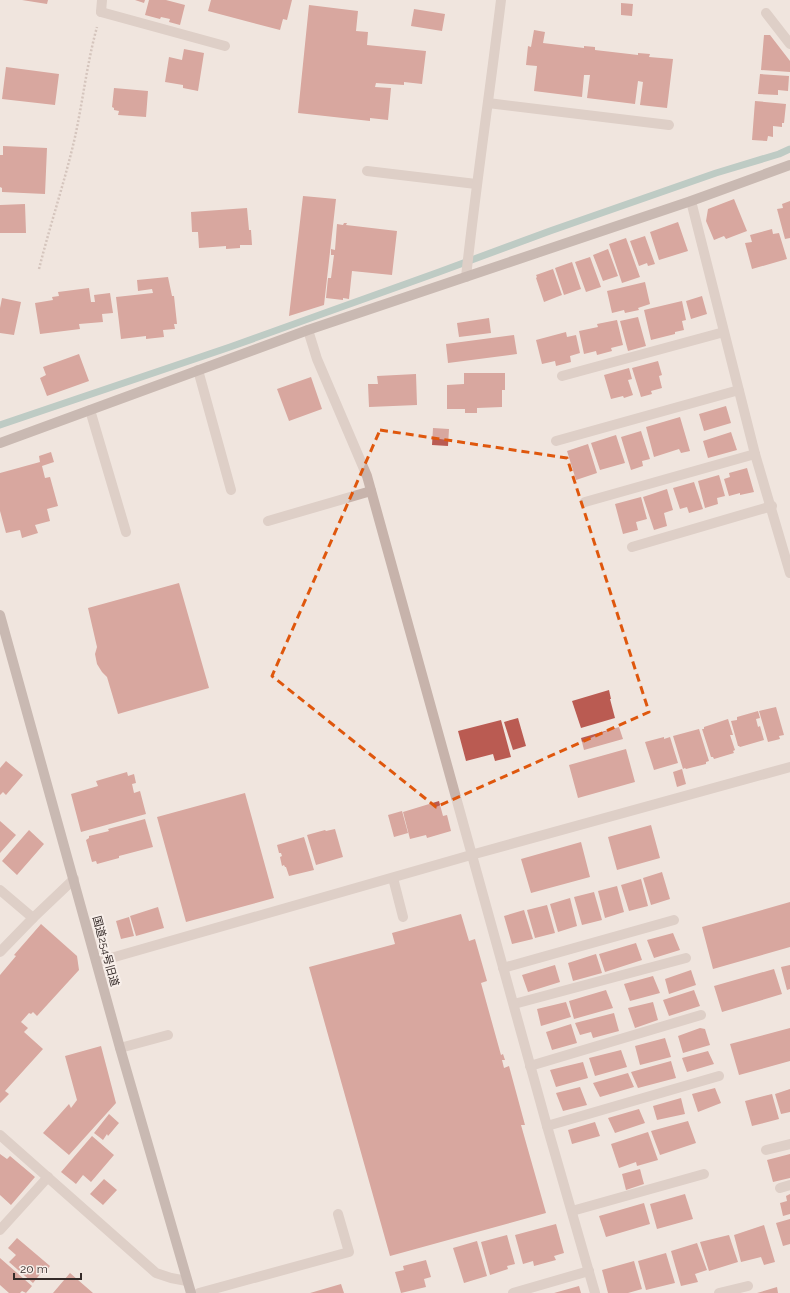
<svg xmlns="http://www.w3.org/2000/svg" width="790" height="1293" font-family="Raleway,'Noto Sans JP',sans-serif">
<style>
.lines{fill:none;stroke-linecap:round;stroke-linejoin:round}
.stream{stroke:#80aaa5;stroke-width:7}
.building{fill:#ba5b52}
.path{stroke:#b39d95;stroke-width:2.5;stroke-dasharray:2 2;stroke-linecap:butt}
.lane{stroke:#c7b3ab;stroke-width:10}
.street{stroke:#c7b3ab;stroke-width:10}
.secondary{stroke:#9a837c;stroke-width:10}
.marked{fill:none;stroke:#df570d;stroke-width:3;stroke-dasharray:8 5;stroke-linejoin:round}
.labels{text-anchor:middle;stroke-width:4;stroke-linejoin:round;paint-order:stroke}
.street-label{font-size:11px;fill:#352b29;stroke:#f8efea}
</style>
<rect width="100%" height="100%" fill="#f0e5de"/>
<g class="lines">
<path class="stream" d="M0,425L230,347L439,272L550,231L716,173L779,154L790,149"/>
</g>
<path class="building" d="M22,0H48L47,4Z
M135,0H145L144,3Z
M149,0H166L185,5L180,25L169,22L170,19L161,17L160,19L145,15Z
M211,0H292L287,20L283,19L280,30L208,11Z
M621,3L633,4L632,16L621,15Z
M309,5L358,11L356,31L368,32L367,45L426,51L422,84L404,82V85L376,83L375,87L391,88L388,120L370,118V121L298,113Z
M414,9L445,14L442,31L411,26Z
M534,30L545,32L543,43L584,48V46L595,47V50L638,55V53L650,54L649,57L673,59L667,108L640,105L643,82L638,81L635,104L587,98L590,75H584L582,97L534,91L537,66L526,65L528,46L531,47Z
M764,35H770L790,61V72L761,70Z
M184,49L204,53L198,91L183,88V85L165,82L169,57L182,60Z
M6,67L59,74L55,105L2,99Z
M760,74L789,76L788,91L778,90V95L758,94Z
M114,88L148,91L146,117L118,115L119,111L114,110V108L112,107Z
M755,101L786,104L784,123H782V127L773,126V137L768,136L767,141L752,140Z
M3,146L47,148L45,194L2,192V188L0,187V155H3Z
M303,196L336,199L324,305L289,316Z
M734,199L747,231L726,239L724,236L714,240L706,221L708,209Z
M790,201V238L785,239L777,209L783,208L782,204Z
M25,204L26,233H0V205Z
M247,208L249,230H251L252,245H240V248L226,249V246L199,248L198,232H192L191,212Z
M678,222L688,251L659,260L650,232Z
M344,223H347L346,225L397,231L392,275L352,271L349,299L343,298V300L326,298L328,278H331L334,255H331V249L335,250L337,224L343,225Z
M772,229L773,234L779,233L787,259L752,269L745,243L752,242L750,235Z
M645,236L655,264L648,266L647,263L639,266L630,241Z
M626,238L640,277L622,283L609,244Z
M608,249L618,276L603,281L593,255Z
M590,257L601,287L586,292L575,262Z
M572,262L581,289L564,295L555,268Z
M553,269L562,295L544,302L536,278L537,277L536,275Z
M168,277L172,296H174L177,324H174L175,329L163,330L164,337L146,339V336L121,339L116,297L153,293L152,289L138,291L137,280Z
M645,282L650,304L638,308L639,310L625,313L624,310L612,313L607,291Z
M89,288L91,302H95L94,295L110,293L113,313L102,314L103,322L79,324L80,329L40,334L35,303L53,300L52,297L59,296L58,292Z
M702,296L707,314L691,319L686,301Z
M2,298L21,302L14,335L0,333V308Z
M682,301L686,320L682,321L684,330L675,332V334L651,340L644,310Z
M638,317L646,346L628,351L620,321Z
M489,318L491,333L459,337L457,323Z
M617,320L623,345L611,348L612,351L597,355L596,351L584,354L579,331L598,327L597,324Z
M566,332L567,337L576,335L580,353L570,356L571,362L556,366L555,361L542,364L536,340Z
M514,335L517,354L448,363L446,344Z
M79,354L89,381L47,396L40,378L46,375L43,367Z
M658,361L662,375L659,376L662,388L651,391L652,394L641,397L632,368Z
M629,368L632,379L628,380L633,395L624,398L623,396L611,399L604,375Z
M464,373H505V390H502V407L477,408V413H465V409H447V385L464,384Z
M416,374L417,405L369,407L368,384H378L377,376Z
M311,377L322,409L289,421L277,389Z
M726,406L731,423L704,431L699,414Z
M680,417L690,451L681,453L679,449L654,457L646,427Z
M433,428L449,429L448,446L432,445Z
M641,431L650,459L642,461L643,466L631,470L621,437Z
M731,432L737,450L708,458L703,441Z
M616,435L625,463L600,470L591,443Z
M588,444L597,473L576,480L567,451Z
M51,452L54,462L42,466L45,478L50,477L58,506L47,509L50,521L35,525L38,533L22,538L20,530L6,533L0,511V473L40,462L39,456Z
M747,468L754,492L740,495V493L729,496L724,479L730,477L729,473Z
M719,475L725,496L717,498L718,504L705,508L698,481Z
M694,482L703,509L689,513L687,507L680,509L673,488Z
M667,489L673,510L664,513L667,526L654,530L643,497Z
M641,497L647,519L636,522L638,530L623,534L615,504Z
M179,583L209,688L118,714L107,677L102,672L97,664L95,654L97,647L88,608Z
M609,690L611,699H610L615,718L581,728L572,701Z
M776,707L784,735L779,736L780,739L768,742L759,711Z
M758,711L760,718L756,719L758,727L760,726L764,740L740,747L739,746H738L731,721L737,720V717Z
M518,718L526,746L513,750L504,722Z
M728,719L733,735H730L735,750L733,751L734,753L714,759L713,757H711L702,729H704V727Z
M501,720L511,757L495,761L493,754L466,761L458,731Z
M619,727L623,739L584,750L581,738Z
M699,729L709,761L706,762V764L686,769L685,768L683,769L673,736Z
M664,737V739L670,737L678,763L654,770L645,742Z
M626,749L635,782L578,798L569,765Z
M6,761L23,775L6,795L3,792L0,795V768Z
M682,769L686,784L677,787L673,772Z
M127,772L128,776L134,774L136,783L132,784L134,793L140,791L146,814L81,832L71,794L98,786L96,781Z
M245,793L274,898L186,922L157,817Z
M439,801L443,816L447,815L451,831L427,838L426,835L410,839L403,812Z
M402,811L408,833L394,837L388,815Z
M145,819L153,847L119,856V858L97,864L96,861L92,862L86,840L89,838V836L109,831L108,829Z
M0,821L16,835L0,853Z
M651,825L660,858L617,870L608,837Z
M335,829L343,857L316,865L307,835L325,830L326,831Z
M29,830L44,844L17,875L2,861Z
M304,837L314,870L289,876L286,867H285L284,865L282,866L280,857L282,856L281,853H279L277,845Z
M581,842L590,877L531,893L521,859Z
M662,872L670,899L651,905L643,878Z
M641,879L648,906L629,911L621,885Z
M617,886L624,912L605,918L598,891Z
M594,892L602,920L582,925L574,897Z
M570,898L577,926L558,932L550,904Z
M790,902V947L713,969L702,927Z
M547,905L555,933L535,938L527,910Z
M158,907L164,928L136,936L130,916Z
M524,910L533,939L512,944L504,916Z
M461,914L469,941L475,939L487,981L481,983L501,1055L503,1054L505,1060H502L504,1068L509,1066L525,1125H521L546,1213L390,1256L309,967L395,944L392,933Z
M129,917L134,936L121,939L116,921Z
M41,924L77,956L79,970L37,1016L33,1012L31,1014L29,1013L21,1022L28,1028L24,1032L43,1049L5,1091L9,1094L0,1103V975L16,956L14,955Z
M673,933L680,950L654,958L647,940Z
M636,943L642,960L605,972L599,954Z
M596,954L602,973L573,981L568,963Z
M555,965L560,982L528,992L522,975Z
M790,965V989L787,990L781,967Z
M774,969L782,994L722,1012L714,986Z
M691,970L696,985L669,994L665,979Z
M653,976L660,993L630,1001L624,984Z
M606,990L613,1008L574,1019L569,1001Z
M694,990L700,1006L669,1016L663,1000Z
M566,1002L571,1017L541,1026L537,1009Z
M653,1002L658,1020L635,1028L628,1008Z
M614,1013L619,1031L593,1038L591,1032L580,1035L575,1023Z
M571,1024L577,1043L552,1050L546,1032Z
M700,1028L705,1029L710,1045L683,1053L678,1036Z
M790,1028V1061L739,1075L730,1044Z
M665,1038L671,1057L640,1065L635,1046Z
M101,1046L116,1103L69,1155L43,1133L69,1104L71,1108L77,1100L65,1056Z
M621,1050L627,1067L595,1076L589,1058Z
M708,1051L714,1064L687,1072L682,1058Z
M671,1061L676,1078L638,1088L631,1072Z
M583,1062L588,1078L556,1087L550,1070Z
M628,1073L634,1087L600,1097L593,1083Z
M580,1087L587,1105L563,1111L556,1093Z
M715,1088L721,1103L698,1112L692,1094Z
M790,1089V1112L781,1114L775,1094Z
M772,1094L779,1119L752,1126L745,1101Z
M681,1098L685,1114L657,1120L653,1106Z
M639,1109L645,1123L615,1133L608,1118Z
M109,1114L119,1123L108,1136L107,1134L103,1140L94,1133Z
M688,1121L696,1143L660,1155L651,1131Z
M595,1122L600,1136L572,1144L568,1130Z
M648,1132L658,1160L637,1166L636,1162L619,1168L611,1144Z
M92,1136L114,1155L91,1182L83,1175L76,1184L61,1172Z
M0,1154L7,1159L10,1156L35,1177L11,1205L0,1195Z
M790,1154V1178L773,1182L767,1160Z
M640,1169L644,1184L626,1190L622,1174Z
M104,1179L117,1190L103,1205L90,1194Z
M685,1194L693,1219L657,1229L650,1204Z
M790,1194V1214L783,1216L780,1203L787,1201L786,1196Z
M644,1203L650,1224L606,1237L599,1216Z
M790,1219V1244L783,1246L776,1223Z
M556,1224L564,1253L554,1256L556,1260L534,1266L533,1261L523,1264L515,1235Z
M764,1225L775,1262L764,1265L761,1257L741,1262L734,1235Z
M507,1235L515,1264L507,1266L508,1269L490,1275L481,1242Z
M729,1235L738,1262L709,1271L700,1242Z
M17,1238L50,1266L43,1275L41,1273L33,1283L9,1262L16,1255L8,1248Z
M477,1241L487,1276L464,1283L453,1248Z
M697,1243L707,1270L695,1274L698,1282L681,1286L671,1251Z
M666,1253L675,1283L646,1290L638,1261Z
M0,1258L32,1286L26,1293L22,1291L20,1293H9L0,1285Z
M426,1260L431,1277L424,1279L426,1287L401,1293L395,1272L404,1270L403,1266Z
M634,1261L642,1289L628,1293H608L602,1270Z
M70,1273L93,1293H53Z
M341,1284L344,1293H310Z
M579,1286L581,1293H554Z
M777,1287L778,1293H757Z"/>
<g class="lines">
<path class="path" d="M39,269C50,225 65,181 75,137C83,100 87,63 97,27"/>
<path class="lane" d="M101,12L225,46
M766,13L790,44
M488,103L669,125
M367,171L476,184
M585,502L755,454
M268,521L371,491
M632,547L772,506
M393,878L403,917
M0,890L33,918
M503,968L674,920
M514,1004L686,958
M120,1048L168,1035
M530,1066L701,1015
M547,1126L719,1076
M766,1150L790,1144
M780,1188L790,1185
M572,1211L704,1174
M0,1230L48,1177
M199,1293L349,1252L338,1214
M513,1293L589,1271
M719,1293L748,1286"/>
<path class="street" d="M101,12L102,0
M691,201L755,454L790,573
M466,277C476,184 490,92 501,0
M308,330L317,359L367,476L547,1126L595,1293
M198,370L231,490
M562,376L724,332
M90,410L126,532
M556,441L739,390
M0,952L33,918L74,879
M97,962L471,855L790,767
M0,1135L156,1273L171,1278L187,1281"/>
<path class="secondary" d="M0,443L308,330L691,201L790,165
M0,615L120,1048L191,1293"/>
</g>
<path d="M0 0H790V1293H0ZM380,430L567,458L649,712L436,807L272,676Z" fill="#f0e5de" fill-opacity=".55" fill-rule="evenodd"/>
<path class="marked" d="M380,430L567,458L649,712L436,807L272,676Z"/>
<g class="labels">
<g class="street-label">
<text transform="translate(106 951) rotate(75)" y="4">国道254号旧道</text>
</g>
</g>
<path d="M14 1273v6h67v-6" fill="none" stroke="#352b29" stroke-width="2"/>
<text x="20" y="1273" font-size="12" fill="#352b29" stroke="#f8efea" stroke-width="3" paint-order="stroke">20 m</text>
</svg>
